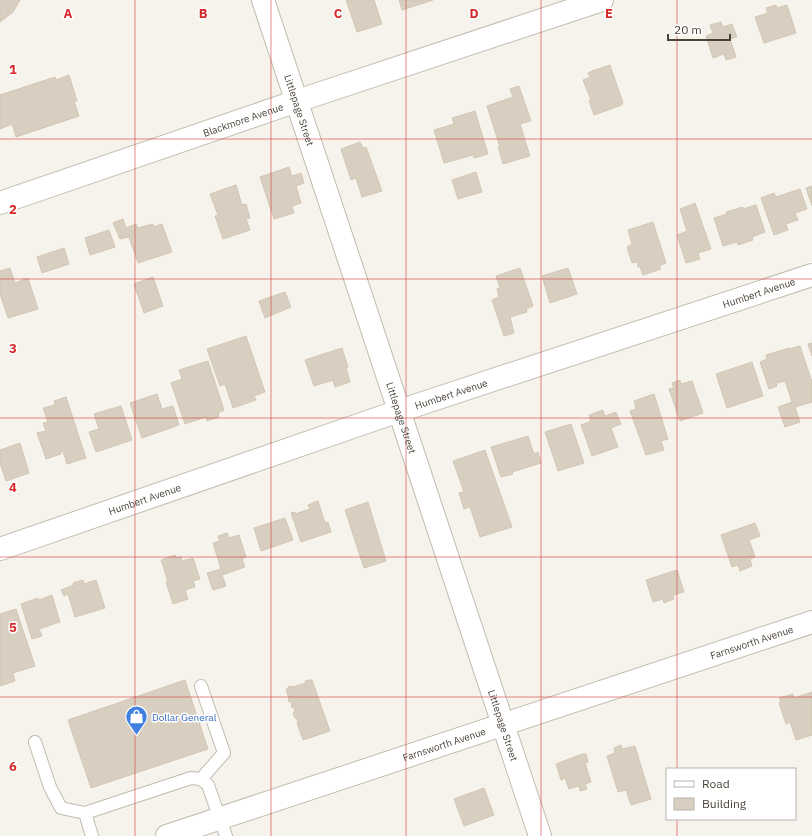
<svg xmlns="http://www.w3.org/2000/svg" width="812" height="836" font-family="'IBM Plex Sans',sans-serif">
<style>
.building{fill:#d8cfc1;stroke:#d3c7b4}
.lines{fill:none;stroke-linecap:round;stroke-linejoin:round}
.lane-casing{stroke:#c2bbae;stroke-width:14}
.street-casing{stroke:#c2bbae;stroke-width:24}
.lane{stroke:#fff;stroke-width:12}
.street{stroke:#fff;stroke-width:22}
.grid{fill:none;stroke:#d62828;stroke-width:1;stroke-opacity:0.55}
.labels{text-anchor:middle;stroke-width:3;stroke-linejoin:round;paint-order:stroke}
.street-label{font-size:10px;fill:#4b4439;stroke:#fff}
.shop-label{font-size:10px;fill:#366cbe;stroke:#fff;text-anchor:start}
.grid-label{font-size:13px;text-anchor:middle;font-weight:bold;fill:#d62828;stroke:#fff;stroke-width:3;stroke-linejoin:round;paint-order:stroke}
</style>
<rect width="100%" height="100%" fill="#f6f3ec"/>
<path class="building" d="M0,0H20L13,12L0,22Z
M346,0H374L382,24L357,32Z
M399,0H433L402,10Z
M776,5L777,8L787,5L796,33L764,43L755,17L768,13L766,8Z
M721,22L723,27L732,24L737,37L730,39L736,57L726,60L724,54L713,58L706,36L713,33L710,25Z
M610,65L623,103H621L622,105L594,115L589,101L591,100L583,80L590,77L588,73L592,71Z
M69,75L77,101H74L79,116L16,137L12,124L0,129V95L55,77L56,80Z
M519,86L531,121L520,124L530,156L503,164L498,147H500L487,106L513,97L510,89Z
M475,111L488,154L474,158L473,155L444,163L434,130L454,124L452,118Z
M360,142L363,148L366,147L382,191L362,197L356,178L351,180L341,149Z
M289,167L292,176L301,173L304,183L296,186L301,203L292,206L294,213L274,219L260,177Z
M476,172L482,192L458,199L452,180Z
M236,185L242,205L246,204L250,218L246,219L250,230L223,239L215,216L218,215L210,194Z
M812,186V206L806,188Z
M800,189L807,209L795,213L798,220L786,224L788,230L774,235L761,198L774,193L776,197Z
M695,203L711,249L698,253L700,259L686,263L677,235L687,231L680,209Z
M756,205L765,232L752,237L753,240L738,245L737,242L723,246L714,218L727,214L726,212L743,207V209Z
M123,219L126,228L136,224L138,228L153,224L154,227L162,224L172,252L138,263L129,237L120,239L113,223Z
M653,222L666,263L659,266L661,269L643,275L640,267H638L637,262L632,263L627,247L632,244L628,230Z
M109,230L115,247L90,255L85,238Z
M64,248L69,264L42,273L37,257Z
M10,268L15,283L28,278L38,309L8,318L0,294V271Z
M520,268L533,306L526,309L527,312L510,317L514,333L504,336L492,300L499,297L497,289L500,288L496,276Z
M568,268L577,294L550,303L542,276Z
M153,277L163,306L144,313L134,284Z
M285,292L291,307L265,318L259,301Z
M246,336L265,392L254,396L256,400L233,408L225,384L220,386L207,349Z
M812,343V356L808,344Z
M800,346L812,382V402L795,407L800,422L785,427L778,407L792,402L785,381L776,383L777,386L769,389L760,362L767,359L766,355L789,348V349Z
M342,348L348,367H346L350,382L335,387L333,380L314,386L305,360Z
M208,361L224,410L218,413L219,417L207,421L206,417L185,424L171,383L182,379L179,370Z
M752,362L763,396L727,408L716,374Z
M680,380L681,384L692,381L703,413L680,421L669,389L674,388L672,383Z
M157,394L162,409L173,406L179,425L142,438L130,403Z
M654,394L668,439L661,441L664,450L646,455L630,411L636,409L634,401Z
M66,397L86,458L67,464L63,451L60,452L61,454L46,459L37,433L46,431L43,423L48,422L43,408L55,405L54,401Z
M121,406L132,440L96,452L89,432L99,429L94,414Z
M603,410L605,416L616,412L621,424L611,428L618,447L592,456L581,425L591,421L589,415Z
M571,424L584,463L558,471L545,432Z
M528,436L534,454L538,452L541,463L512,472L513,474L501,477L491,447Z
M20,443L29,473L6,481L0,463V450Z
M485,450L512,527L480,537L470,507L464,509L459,493L464,492L453,461Z
M318,501L325,523L328,522L331,532L301,542L291,513L295,512V514L310,509L308,505Z
M368,502L386,561L364,568L345,510Z
M285,518L293,540L261,551L254,528Z
M755,523L760,536L749,540L755,557L750,559L752,566L740,571L738,565L732,567L721,535Z
M227,533L229,538L239,535L246,557L242,559L245,567L222,575L226,586L213,590L207,573L221,569L213,543L220,541L218,536Z
M175,555L176,558L181,557L182,561L193,558L200,579L193,581L195,587L185,590L188,599L173,604L166,582L168,581L161,560Z
M677,570L684,592L673,595L674,599L664,603L663,599L653,602L646,580Z
M83,580L84,584L96,580L105,608L75,617L68,594L64,596L61,590L74,585L73,583Z
M52,595L60,622L39,629L42,636L32,639L21,604L38,598L39,600Z
M16,609L35,666L13,673L15,681L0,686V614Z
M185,680L208,749L91,788L68,720Z
M309,680H312L330,731L303,740L297,723H298L297,718H295L293,713L295,712L294,707L292,708L291,701L289,702L288,699H289L286,689H288V687L291,686L292,687L306,683L305,681Z
M812,692V735L796,740L790,722L786,724L779,703L781,702L779,698L793,694L794,698Z
M621,745L622,749L635,746L651,799L631,805L626,790L618,792L607,756L615,753L614,748Z
M582,754H586L588,762L585,763L591,782L585,784L587,789L580,791L579,786L569,789L565,778L561,780L556,764Z
M484,788L494,815L464,826L454,799Z"/>
<g class="lines">
<defs>
<path id="lane" d="M35,742L50,787L61,808L85,813
M201,779L224,753L201,686
M92,836L85,813L191,778L201,779L208,785L226,836"/>
<g id="street">
<path id="s1" d="M263,0L540,836"/>
<path id="s2" d="M0,203L297,101L602,0"/>
<path id="s3" d="M0,549L399,411L812,275"/>
<path id="s4" d="M167,836L812,622"/>
</g>
</defs>
<use href="#lane" class="lane-casing"/>
<use href="#street" class="street-casing"/>
<use href="#lane" class="lane"/>
<use href="#street" class="street"/>
</g>
<path class="grid" d="M135,0V836M271,0V836M406,0V836M541,0V836M677,0V769M0,139H812M0,279H812M0,418H812M0,557H812M0,697H812M677,819V836"/>
<defs>
<symbol id="shop-pin" viewBox="-11 -11 22 30"><path d="M0 17L-7.5 6A9.5 9.5 0 1 1 7.5 6Z" fill="#3f7fe0" stroke="#fff"/><path d="M-5-2.5h2.3a2.7 3.5 0 0 1 5.4 0H5L5.5 6h-11ZM-1.5-2.5h3a1.5 2.3 0 0 0-3 0Z" fill="#fff"/></symbol>
</defs>
<g fill-rule="evenodd">
<use href="#shop-pin" x="124" y="704" width="25" height="34"/>
</g>
<g class="labels">
<g class="street-label">
<text dy="4" stroke="none"><textPath href="#s1" startOffset="116">Littlepage Street</textPath></text>
<text dy="4" stroke="none"><textPath href="#s2" startOffset="257">Blackmore Avenue</textPath></text>
<text dy="4" stroke="none"><textPath href="#s3" startOffset="801">Humbert Avenue</textPath></text>
<text dy="4" stroke="none"><textPath href="#s3" startOffset="477">Humbert Avenue</textPath></text>
<text dy="4" stroke="none"><textPath href="#s1" startOffset="440">Littlepage Street</textPath></text>
<text dy="4" stroke="none"><textPath href="#s3" startOffset="153">Humbert Avenue</textPath></text>
<text dy="4" stroke="none"><textPath href="#s4" startOffset="616">Farnsworth Avenue</textPath></text>
<text dy="4" stroke="none"><textPath href="#s1" startOffset="764">Littlepage Street</textPath></text>
<text dy="4" stroke="none"><textPath href="#s4" startOffset="292">Farnsworth Avenue</textPath></text>
</g>
<g class="shop-label">
<text x="152" y="721">Dollar General</text>
</g>
</g>
<g class="grid-label">
<text x="68" y="18">A</text>
<text x="203" y="18">B</text>
<text x="338" y="18">C</text>
<text x="474" y="18">D</text>
<text x="609" y="18">E</text>
<text x="13" y="74">1</text>
<text x="13" y="214">2</text>
<text x="13" y="353">3</text>
<text x="13" y="492">4</text>
<text x="13" y="632">5</text>
<text x="13" y="771">6</text>
</g>
<rect x="666" y="768" width="130" height="52" fill="#ffffff" stroke="#b7b4b0"/>
<rect x="674" y="781" width="20" height="6" fill="#ffffff" stroke="#b7b4b0"/>
<text x="702" y="788" font-size="12" fill="#4b4439">Road</text>
<rect x="674" y="798" width="20" height="12" fill="#d8cfc1" stroke="#b7b4b0"/>
<text x="702" y="808" font-size="12" fill="#4b4439">Building</text>
<path d="M668 34v6h62v-6" fill="none" stroke="#4b4439" stroke-width="2"/>
<text x="674" y="34" font-size="12" fill="#4b4439" stroke="#ffffff" stroke-width="3" paint-order="stroke">20 m</text>
</svg>
